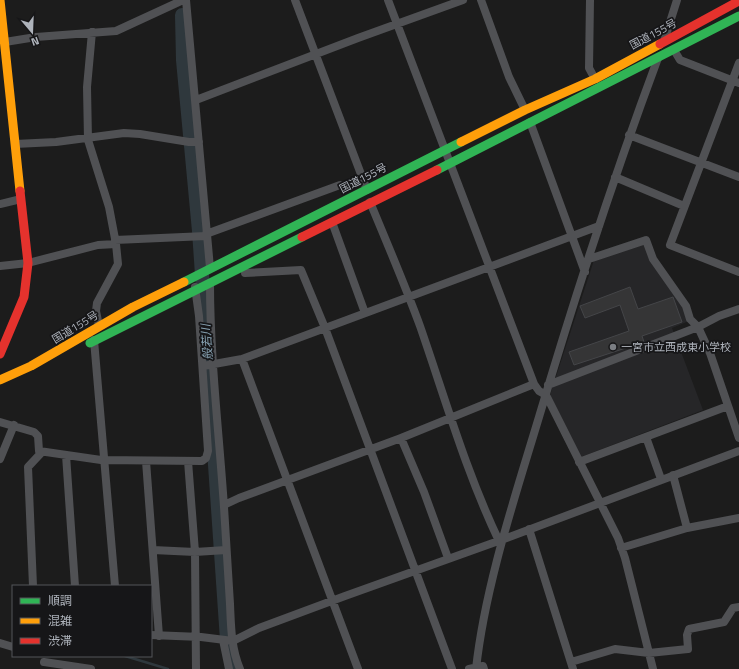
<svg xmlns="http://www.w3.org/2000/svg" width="739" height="669" font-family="'Titillium Web','Noto Sans JP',sans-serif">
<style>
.built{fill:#262628}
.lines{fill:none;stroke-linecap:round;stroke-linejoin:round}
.stream{stroke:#2f383d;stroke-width:2.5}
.river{stroke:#2f383d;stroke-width:14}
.building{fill:#353536;stroke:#444548}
.street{stroke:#505154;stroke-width:8}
.fast{stroke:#30b455;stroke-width:9}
.slow{stroke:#ff9f0a;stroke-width:9}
.jam{stroke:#e5322d;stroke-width:9}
.poi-dot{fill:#7b7e83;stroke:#161618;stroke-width:1.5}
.labels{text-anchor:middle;stroke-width:3.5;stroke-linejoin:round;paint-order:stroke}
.street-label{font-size:11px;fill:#aeb3bb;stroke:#161618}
.poi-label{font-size:11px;fill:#aeb3bb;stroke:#161618;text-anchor:start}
.water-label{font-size:12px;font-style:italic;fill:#88a3b3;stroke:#161618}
</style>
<rect width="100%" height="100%" fill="#1c1c1c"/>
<path class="built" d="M644,243L683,304L689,321L672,328L703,410L581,457L550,399L551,392L594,260Z"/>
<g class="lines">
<path class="stream" d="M125,656L168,669"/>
<path class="river" d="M182,15L183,60L199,231L227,640L235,669"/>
</g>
<path class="building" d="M630,287L638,309L673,297L682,322L642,336L644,342L574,365L569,352L629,331L620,305L585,318L580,306Z"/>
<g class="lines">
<path class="street" d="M186,0L210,268
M295,0L367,190
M388,0L534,384L539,391L546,395L618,538L625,558L653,669
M481,0L509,77L525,110
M590,0L589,68L595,79
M92,32L87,87L88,140L109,207L116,244L118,264L97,303L96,311L99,326
M664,41L677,0
M5,42L36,37L116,31L183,0
M674,50L680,60L739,83
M739,63L670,245L739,272
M196,100L358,38L463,0
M530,122L585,272
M629,135L739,177
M15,144L56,142L124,133L140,134L189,142H199
M615,177L684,206
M370,202C387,243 405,285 420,326C445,398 466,472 499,541
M0,204L21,199
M332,222L365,313
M206,234L340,185
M115,240L206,236
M589,259L646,240L653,259L686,306L690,319L698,327L710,353L739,438
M0,266L28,263L98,245L116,244
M245,273L301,270L325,328L452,669
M210,283C210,358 219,432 224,507C226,539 228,571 230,604C231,626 231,648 240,669
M94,340L115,586
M242,359L358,669
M203,366L242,359L599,226
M548,385L698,327L719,316L739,309
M0,422L34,432L38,436L39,451L101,460L202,461L206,458L208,451L199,316L195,287
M646,437L661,479
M401,438L424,492L448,558
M66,455L75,586
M0,459L14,425
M146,461L159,636
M188,461L195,552L196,669
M579,462L728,406
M673,475L687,528
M224,505L239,498L401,438L534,384
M529,529L573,669
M621,548L687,528L739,518
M153,550L195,552L226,550
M33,586L28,467L42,452
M151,635L201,637L233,641L259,628L345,596L504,539L739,451
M223,640L229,669
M0,643L13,647
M44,662L91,669
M571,662L615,649L649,653L688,649L687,635L689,629L724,622L733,608L739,607
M469,669L483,666L484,669
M476,669C485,586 515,497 539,417C575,296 614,176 658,58"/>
<path class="fast" d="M437,170L739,16
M184,282L461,142
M90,343L302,237"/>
<path class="slow" d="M0,0L20,191
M461,142L525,110L595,79L660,44
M0,380L31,366L133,307L184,282"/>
<path class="jam" d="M660,44L739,1
M302,237L437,170
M0,354L24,297L28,263L20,191"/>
</g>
<circle class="poi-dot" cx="613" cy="347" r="4"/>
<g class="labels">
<g class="street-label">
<text transform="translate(653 34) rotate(-28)" y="4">国道155号</text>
<text transform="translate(363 178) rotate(-27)" y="4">国道155号</text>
<text transform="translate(75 327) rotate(-31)" y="4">国道155号</text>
</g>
<g class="poi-label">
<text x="621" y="351">一宮市立西成東小学校</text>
</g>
<g class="water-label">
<text transform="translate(207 342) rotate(-94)" y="4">般若川</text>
</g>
</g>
<rect x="12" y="585" width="140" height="72" fill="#161618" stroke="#535559"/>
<rect x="20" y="598" width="20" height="6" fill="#30b455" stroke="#535559"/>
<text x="48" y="605" font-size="12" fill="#aeb3bb">順調</text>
<rect x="20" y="618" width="20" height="6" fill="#ff9f0a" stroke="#535559"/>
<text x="48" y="625" font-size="12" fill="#aeb3bb">混雑</text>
<rect x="20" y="638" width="20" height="6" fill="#e5322d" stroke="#535559"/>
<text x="48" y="645" font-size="12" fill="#aeb3bb">渋滞</text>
<g transform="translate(32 32) rotate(161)" stroke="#161618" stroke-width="3" paint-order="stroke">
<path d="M0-3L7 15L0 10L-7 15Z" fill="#aeb3bb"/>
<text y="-6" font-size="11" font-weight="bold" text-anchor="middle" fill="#aeb3bb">N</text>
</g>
</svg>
